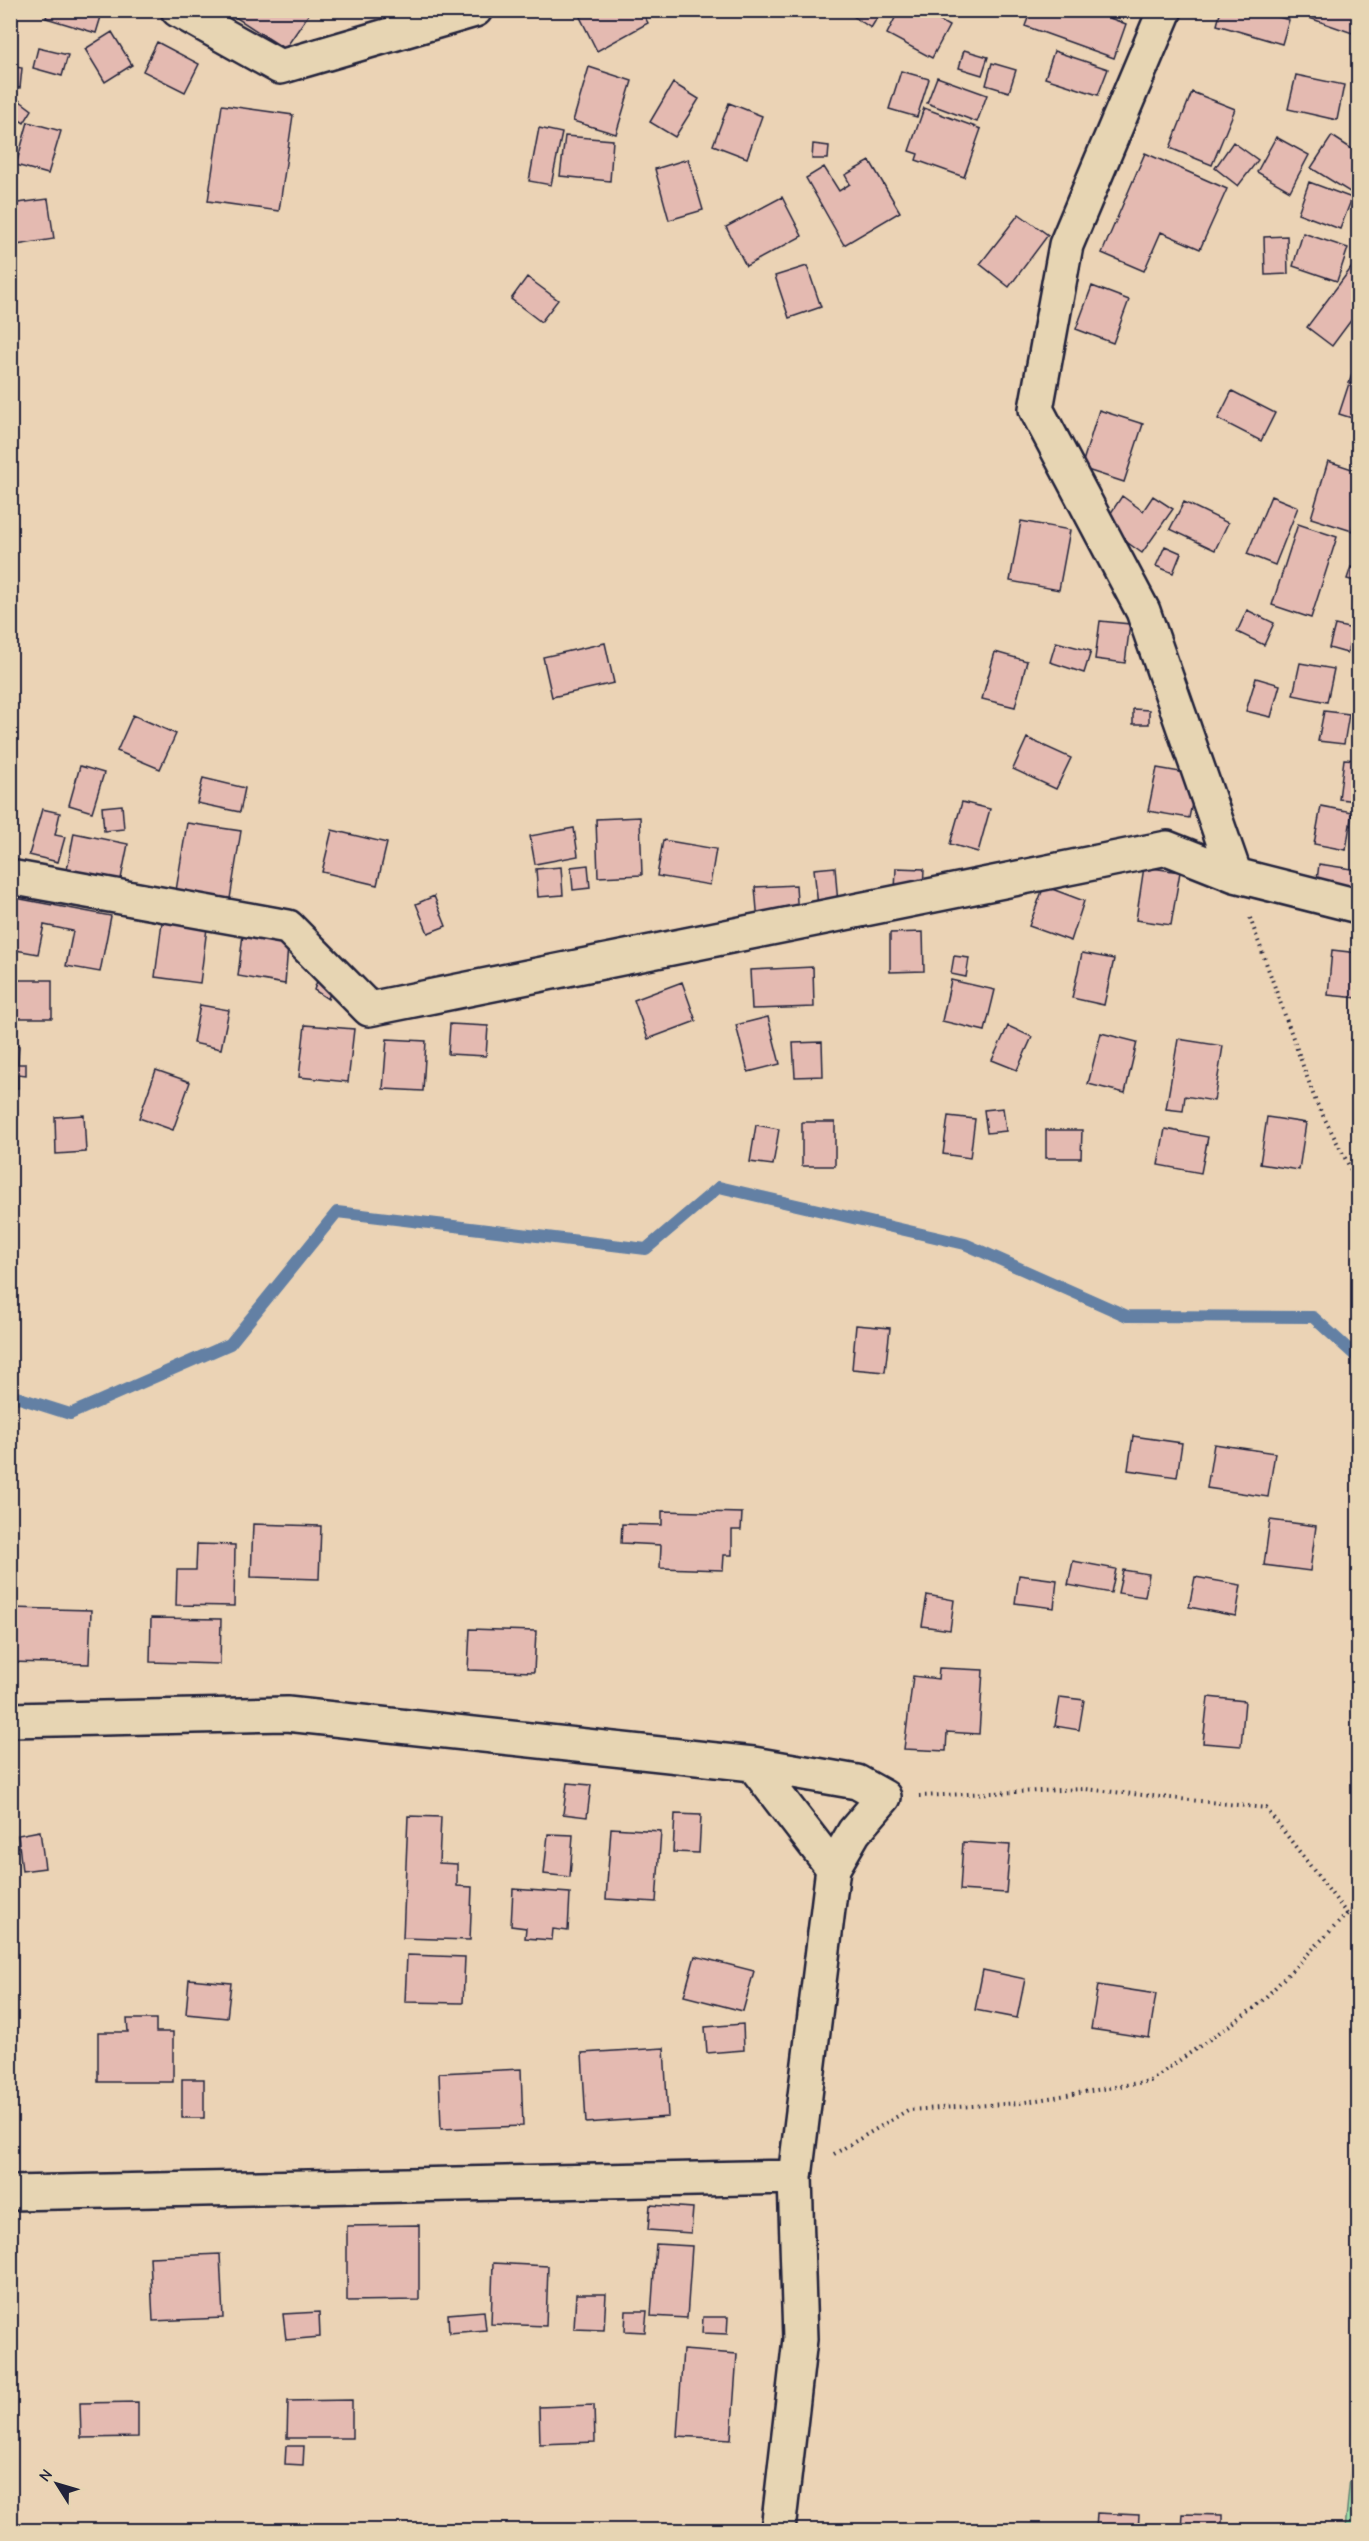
<svg xmlns="http://www.w3.org/2000/svg" width="1369" height="2541" font-family="'Comic Neue',sans-serif">
<style>
.green{fill:#9cdea9;stroke:#5f8072;stroke-width:1.5}
.lines{fill:none;stroke-linecap:round;stroke-linejoin:round}
.stream{stroke:#6380a4;stroke-width:12}
.building{fill:#e4bab1;stroke:#22223b;stroke-width:1.5}
.minor-casing{stroke:#22223b;stroke-width:38}
.path{stroke:#22223b;stroke-width:4;stroke-dasharray:1.5 4.5;stroke-linecap:butt}
.minor{stroke:#e7d5b3;stroke-width:33}
</style>
<rect width="100%" height="100%" fill="#ebd3b5"/>
<filter id="ink" filterUnits="userSpaceOnUse"><feTurbulence type="fractalNoise" baseFrequency=".0167" numOctaves="2"/><feDisplacementMap in="SourceGraphic" scale="12" xChannelSelector="R" yChannelSelector="G"/><feConvolveMatrix kernelMatrix="1 2 1 2 8 2 1 2 1" color-interpolation-filters="sRGB"/></filter>
<g filter="url(#ink)">
<path class="green" d="M1358,2394V2530H1345Z"/>
<g class="lines">
<path class="stream" d="M10,1395L70,1414L230,1344L337,1212L646,1249L719,1187L965,1244L1127,1316L1313,1317L1358,1358"/>
</g>
<path class="building" d="M48,10H103L96,33L46,18Z
M231,10H309L311,11L285,49L229,13Z
M365,10H408L405,22Z
M592,10H641L648,23L597,51L580,17Z
M844,10H882L871,28Z
M899,10H921L949,26L932,58L887,34Z
M1031,10H1088L1126,24L1114,58L1025,26Z
M1221,10H1255L1289,20L1282,44L1217,25Z
M1303,10H1358V35L1301,15Z
M112,32L132,65L105,82L85,49Z
M157,42L199,64L185,92L143,71Z
M38,48L68,55L62,76L33,68Z
M964,50L988,57L982,75L959,68Z
M1054,51L1108,69L1098,95L1045,78Z
M992,63L1016,70L1009,92L986,85Z
M10,66L22,68L20,88L10,87Z
M589,67L632,81L616,134L573,121Z
M901,71L929,79L917,117L889,109Z
M1296,75L1344,85L1337,120L1288,109Z
M937,77L987,95L977,122L927,103Z
M673,83L699,99L675,137L650,122Z
M1192,92L1235,109L1212,165L1170,148Z
M12,95L32,110L24,123L10,114Z
M729,103L762,116L747,158L713,145Z
M222,105L293,115L279,211L208,201Z
M924,108L981,129L964,177L916,160L918,154L909,151Z
M28,122L61,131L48,174L16,165Z
M539,128L562,133L551,185L529,181Z
M565,136L613,140L610,181L560,176Z
M1332,136L1358,153V185L1353,194L1311,168Z
M1276,137L1309,155L1290,191L1257,172Z
M1233,142L1258,160L1238,186L1215,168Z
M813,144L829,146L828,159H812Z
M1145,153L1227,189L1200,249L1161,232L1144,271L1102,253Z
M688,159L703,210L669,220L655,169Z
M870,161L900,212L844,245L806,178L824,167L839,191L850,184L845,175Z
M1309,182L1352,198L1340,229L1298,213Z
M782,197L802,236L746,266L726,227Z
M48,199L54,239L10,246V204Z
M1019,214L1048,235L1009,287L980,264Z
M1303,233L1348,248L1337,281L1293,266Z
M1287,236L1288,274L1265,275L1264,237Z
M1355,263L1358,266V311L1332,346L1307,327Z
M807,266L821,307L789,318L775,276Z
M527,277L558,300L541,322L511,299Z
M1092,286L1129,300L1113,343L1076,329Z
M1358,356V420L1339,414Z
M1232,391L1275,413L1261,441L1218,419Z
M1099,410L1143,424L1124,482L1081,468Z
M1328,461L1358,471V509L1352,531L1311,518Z
M1122,496L1143,511L1153,496L1173,509L1142,553L1103,525Z
M1271,496L1298,507L1275,565L1247,554Z
M1184,502L1228,523L1215,550L1170,529Z
M1021,521L1070,530L1059,590L1010,581Z
M1298,524L1337,537L1311,618L1272,605Z
M1165,546L1181,553L1173,573L1156,566Z
M1351,567L1358,569V582L1347,579Z
M1247,610L1274,623L1264,645L1237,632Z
M1100,621L1130,624L1125,663L1095,659Z
M1335,625L1353,629L1347,653L1329,648Z
M1056,642L1091,651L1084,673L1050,662Z
M605,643L614,683L552,697L543,657Z
M995,652L1027,661L1015,707L982,699Z
M1300,663L1334,669L1327,702L1293,695Z
M1256,678L1280,685L1271,717L1246,711Z
M1133,709L1149,710V724H1133Z
M1324,711L1349,714L1344,744L1318,741Z
M133,715L176,734L160,769L117,751Z
M1027,738L1071,758L1056,789L1013,769Z
M1344,759L1358,760V801L1339,799Z
M80,766L104,773L92,812L69,805Z
M1157,768L1198,775L1189,818L1148,811Z
M203,778L245,788L240,812L197,803Z
M962,802L990,809L978,852L950,844Z
M122,805L124,829L104,831L102,807Z
M1321,806L1352,812L1346,850L1314,844Z
M42,809L60,813L55,835L65,837L58,862L29,855Z
M640,817L642,875L598,877L596,819Z
M187,823L241,831L228,911L174,903Z
M574,828L578,856L535,864L530,836Z
M332,830L387,843L377,885L322,872Z
M74,833L128,844L119,889L65,880Z
M663,840L716,849L710,885L657,876Z
M1319,864L1358,870V894L1316,888Z
M588,865L590,888L573,890L571,867Z
M561,867L563,895L538,897L536,869Z
M835,867L838,904L818,906L814,869Z
M1144,867L1180,872L1171,925L1136,920Z
M896,868L924,869L923,892H895Z
M796,885L798,919L758,922L755,887Z
M1044,886L1084,901L1071,941L1029,926Z
M434,896L446,926L428,933L416,904Z
M10,897L111,916L100,972L66,966L73,931L44,925L38,954L10,949Z
M162,922L207,928L200,983L155,977Z
M244,926L289,933L285,984L238,976Z
M923,932L924,971L890,972V933Z
M1332,950L1358,953V998L1328,995Z
M1082,953L1114,959L1104,1005L1072,998Z
M954,956L969,958L966,977L951,974Z
M813,967L814,1007L752,1009L750,970Z
M319,975L334,980L328,999L314,990Z
M10,980H52V1018H10Z
M951,980L995,990L985,1031L942,1021Z
M682,982L696,1021L648,1039L634,1000Z
M200,1005L229,1010L221,1049L193,1043Z
M768,1017L780,1064L748,1072L736,1025Z
M450,1024L488,1026L486,1056L448,1054Z
M305,1025L354,1029L348,1082L299,1077Z
M1008,1026L1032,1037L1017,1070L992,1060Z
M1101,1033L1137,1042L1125,1093L1088,1084Z
M387,1039L426,1041L423,1091L383,1089Z
M1178,1039L1223,1046L1214,1101L1185,1096L1183,1111L1166,1109Z
M822,1042L823,1076L795,1077L793,1043Z
M10,1046H19L18,1064H26V1075L18,1074V1088H10Z
M156,1070L190,1082L173,1130L139,1118Z
M1003,1108L1006,1131L987,1133L984,1110Z
M84,1115L86,1152L56,1154L55,1117Z
M948,1116L975,1119L970,1158L943,1154Z
M1267,1117L1306,1123L1299,1170L1260,1164Z
M802,1122H835V1166H802Z
M756,1125L779,1129L773,1165L750,1162Z
M1165,1129L1208,1137L1201,1173L1158,1165Z
M1046,1130H1082L1081,1158H1046Z
M856,1325L890,1328L885,1372L852,1369Z
M1133,1436L1182,1443L1177,1477L1128,1470Z
M1214,1444L1275,1453L1268,1497L1207,1488Z
M662,1511L742,1513L741,1530H732V1555H724L723,1570L660,1568L661,1545L621,1543L622,1524L662,1525Z
M1270,1520L1316,1526L1310,1571L1264,1565Z
M253,1524L321,1526L319,1579L251,1577Z
M197,1544L235,1545L234,1606L176,1605L177,1570H196Z
M1073,1561L1116,1569L1111,1593L1068,1585Z
M1123,1570L1149,1574L1145,1597L1118,1593Z
M1019,1575L1057,1580L1054,1608L1015,1603Z
M1195,1577L1241,1585L1236,1616L1189,1607Z
M927,1595L954,1600L950,1630L922,1626Z
M10,1608L91,1610L89,1664L10,1662Z
M151,1618L221,1619L220,1664L150,1662Z
M470,1629L536,1631L534,1672L468,1670Z
M939,1668L983,1670L979,1734L947,1732L946,1751L904,1749L913,1676L938,1679Z
M1060,1697L1084,1700L1079,1730L1055,1726Z
M1208,1697L1245,1701L1241,1746L1203,1743Z
M567,1783L591,1785L587,1817L563,1814Z
M675,1814L701,1815L699,1853L673,1852Z
M408,1816L441,1817L439,1863L457,1864V1886L472,1887L470,1940L403,1938Z
M611,1828L661,1831L656,1902L606,1899Z
M40,1831L45,1868L22,1871L18,1835Z
M548,1834L573,1835L570,1877L544,1874Z
M963,1842L1010,1845L1006,1893L960,1890Z
M513,1889L570,1893L568,1931L553,1929L552,1940L525,1938L526,1928L511,1926Z
M407,1955L465,1957L463,2003L405,2002Z
M695,1956L754,1971L743,2011L684,1996Z
M983,1970L1025,1979L1017,2018L975,2010Z
M189,1979L231,1983L227,2018L186,2014Z
M1098,1985L1156,1994L1149,2038L1091,2029Z
M127,2019H156V2032H173V2082H98V2032H128Z
M743,2024L744,2050L707,2053L705,2027Z
M664,2048L668,2117L586,2123L582,2053Z
M521,2069L523,2126L441,2129L439,2073Z
M182,2079H204V2118H182Z
M650,2205L693,2208L691,2233L648,2230Z
M419,2225V2300L347,2301V2226Z
M656,2244L692,2246L687,2318L651,2316Z
M220,2254L223,2318L153,2321L150,2257Z
M493,2263L548,2266L546,2326L491,2324Z
M576,2294H606L604,2330L574,2329Z
M484,2311L486,2330L449,2333L448,2314Z
M626,2311H647L645,2332L625,2331Z
M319,2312L320,2337L286,2340L283,2314Z
M703,2317H728L727,2334L702,2333Z
M683,2350L737,2354L731,2439L677,2436Z
M352,2400V2438H287L288,2401Z
M138,2402V2437L81,2438L80,2403Z
M594,2405L595,2442L540,2444L539,2407Z
M286,2446H304L303,2465L285,2464Z
M1097,2513L1139,2515L1138,2530H1096Z
M1183,2514L1222,2515V2530H1182Z"/>
<g class="lines">
<defs>
<path id="minor" d="M178,10L280,67L475,10
M1165,10L1066,245L1036,409L1143,611L1235,875
M10,877L288,927L369,1009L1167,848L1235,875L1358,906
M10,1720L287,1714L753,1764L833,1868L795,2177
M753,1764L857,1782L884,1797L854,1832L833,1868
M10,2193L795,2177L800,2339L778,2530"/>
</defs>
<use href="#minor" class="minor-casing"/>
<path class="path" d="M1250,918L1316,1102L1358,1183
M919,1796L1085,1789L1266,1808L1347,1914
M834,2154L908,2110L1020,2103L1150,2081L1257,2006L1347,1914L1358,1907"/>
<use href="#minor" class="minor"/>
</g>
</g>
<rect width="1369" height="2541" fill="none" stroke="#e7d5b3" stroke-width="36"/>
<rect x="18" y="18" width="1333" height="2505" fill="none" stroke="#22223b" stroke-width="2" filter="url(#ink)"/>
<g transform="translate(57 2484) rotate(307)" stroke="#e7d5b3" stroke-width="4.5" paint-order="stroke">
<path d="M0-4.5L10 22L0 15L-10 22Z" fill="#22223b"/>
<text y="-9" font-size="16" font-weight="bold" text-anchor="middle" fill="#22223b">N</text>
</g>
</svg>
